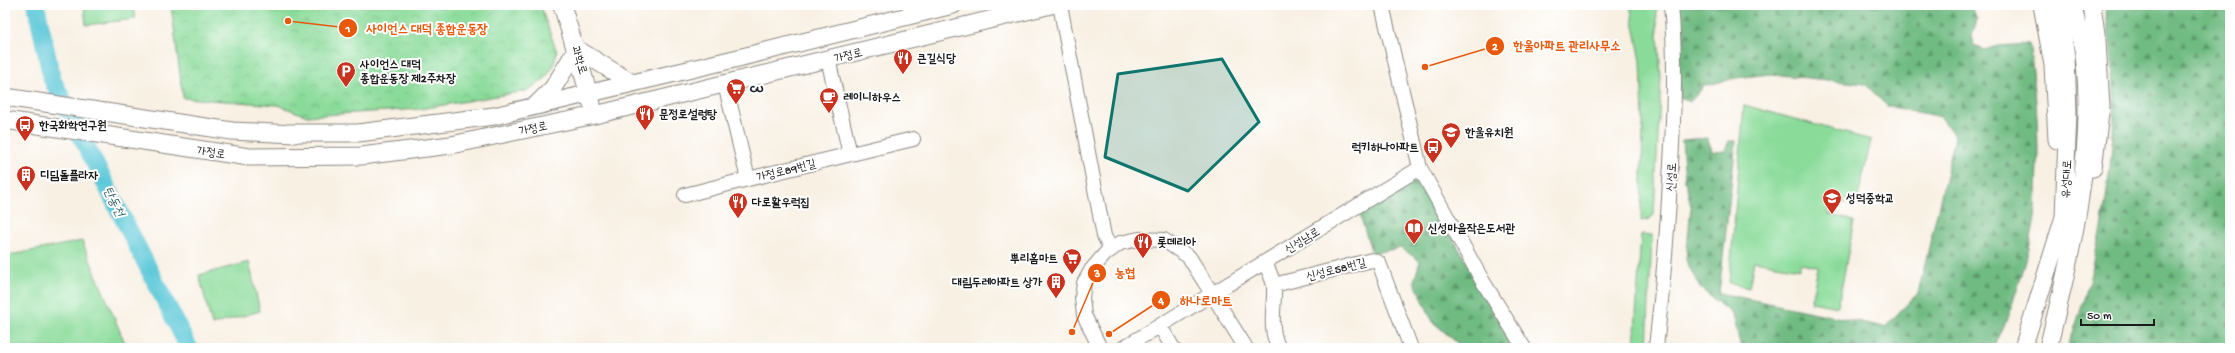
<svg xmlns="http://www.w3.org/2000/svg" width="2235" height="353" font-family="'Gochi Hand','Poor Story',sans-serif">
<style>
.grass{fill:#8adb9a;stroke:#537c5b}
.forest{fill:url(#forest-firs);stroke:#466c4f}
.park{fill:url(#park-crowns);stroke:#537c5b}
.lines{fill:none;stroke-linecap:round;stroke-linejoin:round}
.river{stroke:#5ec9d9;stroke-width:18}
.minor-casing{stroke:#8a8680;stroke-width:16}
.major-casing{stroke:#8a8680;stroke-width:19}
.minor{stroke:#fff;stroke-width:14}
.major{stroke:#fff;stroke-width:17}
.marked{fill:#0f766e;fill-opacity:0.2;stroke:#0f766e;stroke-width:3;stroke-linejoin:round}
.labels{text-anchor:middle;stroke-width:4;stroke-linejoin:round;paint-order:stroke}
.street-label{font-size:12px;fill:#1c1c1c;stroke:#fff}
.poi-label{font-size:12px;font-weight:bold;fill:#1c1c1c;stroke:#fff;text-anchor:start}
.water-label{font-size:13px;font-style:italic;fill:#366168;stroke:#fff}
.leader{fill:none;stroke:#e8590c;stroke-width:1.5}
.callout-dot{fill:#e8590c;stroke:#fff;stroke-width:1.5}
.mark-label{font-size:12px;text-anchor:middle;font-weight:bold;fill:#fff}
.callout-label{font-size:13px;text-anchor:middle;font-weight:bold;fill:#e8590c;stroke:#fff;stroke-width:4;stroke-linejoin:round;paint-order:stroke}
</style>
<defs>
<pattern id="forest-firs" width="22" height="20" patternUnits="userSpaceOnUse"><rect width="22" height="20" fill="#6fbb82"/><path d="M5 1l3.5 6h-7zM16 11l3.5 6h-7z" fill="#5a976a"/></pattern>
<pattern id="park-crowns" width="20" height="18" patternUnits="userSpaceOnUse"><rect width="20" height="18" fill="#8adb9a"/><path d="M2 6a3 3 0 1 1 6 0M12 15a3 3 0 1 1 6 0" fill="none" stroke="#76bb84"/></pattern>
</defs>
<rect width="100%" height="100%" fill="#fff"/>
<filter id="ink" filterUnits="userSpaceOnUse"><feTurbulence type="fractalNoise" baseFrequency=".025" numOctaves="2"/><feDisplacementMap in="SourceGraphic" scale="8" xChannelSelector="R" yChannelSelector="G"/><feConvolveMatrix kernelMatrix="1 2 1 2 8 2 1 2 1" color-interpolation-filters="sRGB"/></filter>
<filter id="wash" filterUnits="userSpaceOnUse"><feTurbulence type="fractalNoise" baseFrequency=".012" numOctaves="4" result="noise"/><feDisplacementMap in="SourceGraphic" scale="16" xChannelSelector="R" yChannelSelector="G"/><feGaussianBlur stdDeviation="0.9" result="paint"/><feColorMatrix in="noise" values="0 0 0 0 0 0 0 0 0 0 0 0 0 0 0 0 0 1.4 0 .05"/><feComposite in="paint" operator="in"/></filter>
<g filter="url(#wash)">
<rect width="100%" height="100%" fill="#f8f0e3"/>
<path class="grass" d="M84,5H134L135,19L86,25Z
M1630,5H1656L1661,77L1654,215L1648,220L1641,221L1643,121L1641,61Z
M1744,105L1871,140L1856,206L1831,200L1828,214L1854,221L1838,307L1811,302L1818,267L1801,263L1799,269L1754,261L1749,288L1729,283Z
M1641,234L1652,235L1647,348H1634Z
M82,241L127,348H10L5,324V256Z
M249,262L260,311L212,325L199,275Z"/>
<path class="forest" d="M1678,5H1971L1977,20L1972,35L1975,46L1984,50L1998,46L2029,44C2038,97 2040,155 2036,208C2032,250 2012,311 1994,348H1741L1733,315L1700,288L1686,260L1691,206L1685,181L1682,140L1707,138L1713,152L1725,151L1729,141H1736L1719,293L1885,327L1918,293L1955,137L1941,117L1887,106L1865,84L1770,74L1736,78L1704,86L1690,102L1680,97Z
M2105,5H2230V348H2067C2095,280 2112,184 2114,111C2115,75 2110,40 2105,5Z
M1411,182L1422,184L1516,348H1463L1433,322L1414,281L1420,261L1401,248L1372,253L1359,212Z"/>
<path class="park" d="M171,5H540L557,52L553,67L544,80L526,91L420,109L307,116L278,105L183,98Z"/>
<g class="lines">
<path class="river" d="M36,5L52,79L189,348"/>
</g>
</g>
<g filter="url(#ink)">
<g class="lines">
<defs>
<path id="minor" d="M1060,5L1104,236L1111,249
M1382,5L1420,168L1482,280L1524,348
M828,59L850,154
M725,84L748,179L913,139
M685,195L748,179
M1265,262C1268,270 1273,279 1274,286C1275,307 1268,329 1279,348
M1274,285L1372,260L1379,263L1411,348
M1160,326L1173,348
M1100,348L1084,315L1082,298L1084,283L1092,269L1105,254L1120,243L1139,239L1164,240L1189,257L1246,348
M1123,348L1420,168
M1656,348C1663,287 1668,225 1671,163C1674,110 1676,58 1671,5"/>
<path id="major" d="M562,5L592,104
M2042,5L2053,65L2057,140
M2092,5L2097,41L2101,106L2093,168
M577,49L632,83
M5,97L232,131L295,134L287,133H358L494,116L734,59L953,5
M536,105L553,88L577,49
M5,120L249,157L361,156L451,145L595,115L1051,5
M2023,348L2064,217L2068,112L2066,56L2058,5
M2048,348C2071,254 2096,153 2084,55C2082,38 2076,21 2072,5"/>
</defs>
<use href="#minor" class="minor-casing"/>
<use href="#major" class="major-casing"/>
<use href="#minor" class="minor"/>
<use href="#major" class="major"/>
</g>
</g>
<path class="marked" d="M1222,59L1259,122L1188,191L1105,157L1118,74Z"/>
<defs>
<symbol id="restaurant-pin" viewBox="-11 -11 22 30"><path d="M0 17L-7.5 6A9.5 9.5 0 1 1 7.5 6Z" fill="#c8321e" stroke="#fff"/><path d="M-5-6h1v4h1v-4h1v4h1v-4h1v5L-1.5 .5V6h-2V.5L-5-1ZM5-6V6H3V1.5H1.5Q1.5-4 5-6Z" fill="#fff"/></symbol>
<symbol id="parking-pin" viewBox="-11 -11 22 30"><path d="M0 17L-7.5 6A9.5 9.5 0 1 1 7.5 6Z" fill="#c8321e" stroke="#fff"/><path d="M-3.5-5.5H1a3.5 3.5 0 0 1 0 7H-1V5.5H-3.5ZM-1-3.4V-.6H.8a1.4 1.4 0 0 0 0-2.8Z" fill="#fff"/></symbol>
<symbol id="supermarket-pin" viewBox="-11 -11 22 30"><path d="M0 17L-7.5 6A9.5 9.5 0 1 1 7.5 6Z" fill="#c8321e" stroke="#fff"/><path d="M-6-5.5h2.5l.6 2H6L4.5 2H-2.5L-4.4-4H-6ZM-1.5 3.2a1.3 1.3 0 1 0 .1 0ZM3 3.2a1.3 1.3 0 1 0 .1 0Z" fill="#fff"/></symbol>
<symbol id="cafe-pin" viewBox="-11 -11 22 30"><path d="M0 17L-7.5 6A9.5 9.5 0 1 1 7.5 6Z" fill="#c8321e" stroke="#fff"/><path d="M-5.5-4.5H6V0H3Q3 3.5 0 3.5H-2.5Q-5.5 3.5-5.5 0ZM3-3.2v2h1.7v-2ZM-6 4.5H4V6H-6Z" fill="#fff"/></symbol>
<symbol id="bus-pin" viewBox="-11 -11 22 30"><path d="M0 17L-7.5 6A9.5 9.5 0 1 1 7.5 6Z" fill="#c8321e" stroke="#fff"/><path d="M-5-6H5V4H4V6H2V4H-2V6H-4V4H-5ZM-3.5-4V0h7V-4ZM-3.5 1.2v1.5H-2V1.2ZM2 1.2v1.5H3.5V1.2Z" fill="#fff"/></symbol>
<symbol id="school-pin" viewBox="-11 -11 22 30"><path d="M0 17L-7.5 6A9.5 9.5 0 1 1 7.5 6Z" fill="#c8321e" stroke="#fff"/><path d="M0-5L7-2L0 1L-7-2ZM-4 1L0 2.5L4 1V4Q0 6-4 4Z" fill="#fff"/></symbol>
<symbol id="building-pin" viewBox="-11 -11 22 30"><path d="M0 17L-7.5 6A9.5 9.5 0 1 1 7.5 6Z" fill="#c8321e" stroke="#fff"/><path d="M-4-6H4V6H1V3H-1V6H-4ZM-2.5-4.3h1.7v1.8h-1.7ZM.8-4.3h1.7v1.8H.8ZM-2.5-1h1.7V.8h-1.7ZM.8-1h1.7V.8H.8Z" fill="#fff"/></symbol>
<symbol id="library-pin" viewBox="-11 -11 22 30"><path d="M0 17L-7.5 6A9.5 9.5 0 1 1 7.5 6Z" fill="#c8321e" stroke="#fff"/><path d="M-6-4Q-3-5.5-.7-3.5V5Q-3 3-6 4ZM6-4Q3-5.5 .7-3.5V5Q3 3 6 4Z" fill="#fff"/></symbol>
</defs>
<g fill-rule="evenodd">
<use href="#restaurant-pin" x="892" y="47" width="22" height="30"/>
<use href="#parking-pin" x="335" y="60" width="22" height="30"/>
<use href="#supermarket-pin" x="725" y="77" width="22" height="30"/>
<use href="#cafe-pin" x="818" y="86" width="22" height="30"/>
<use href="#restaurant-pin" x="634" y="103" width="22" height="30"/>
<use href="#bus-pin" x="14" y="114" width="22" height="30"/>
<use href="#school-pin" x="1440" y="121" width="22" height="30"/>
<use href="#bus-pin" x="1422" y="136" width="22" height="30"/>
<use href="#building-pin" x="15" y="164" width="22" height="30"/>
<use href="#school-pin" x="1821" y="187" width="22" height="30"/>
<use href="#restaurant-pin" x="727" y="191" width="22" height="30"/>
<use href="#library-pin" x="1403" y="217" width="22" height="30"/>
<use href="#restaurant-pin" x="1132" y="231" width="22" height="30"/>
<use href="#supermarket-pin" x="1061" y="247" width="22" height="30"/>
<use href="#building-pin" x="1045" y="271" width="22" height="30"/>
</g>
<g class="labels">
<g class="street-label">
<text transform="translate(848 55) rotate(-14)" y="4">가정로</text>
<text transform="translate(580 60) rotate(73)" y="4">과학로</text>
<text transform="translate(533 128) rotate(-12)" y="4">가정로</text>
<text transform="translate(211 152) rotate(8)" y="4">가정로</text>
<text transform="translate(786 170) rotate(-14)" y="4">가정로89번길</text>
<text transform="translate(1671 177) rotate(-87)" y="4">신성로</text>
<text transform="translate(2066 179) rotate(-87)" y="4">유성대로</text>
<text transform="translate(1302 240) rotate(-31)" y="4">신성남로</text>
<text transform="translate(1336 269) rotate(-14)" y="4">신성로58번길</text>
</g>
<g class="poi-label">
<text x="917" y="62">큰길식당</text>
<text x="360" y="68">사이언스 대덕<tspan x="360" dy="14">종합운동장 제2주차장</tspan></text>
<text x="750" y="92">CU</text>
<text x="843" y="101">레이니하우스</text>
<text x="659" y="118">문정로설렁탕</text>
<text x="39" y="129">한국화학연구원</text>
<text x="1465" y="136">한울유치원</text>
<text x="1419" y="151" text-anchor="end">럭키하나아파트</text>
<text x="40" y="179">디딤돌플라자</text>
<text x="1846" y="202">성덕중학교</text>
<text x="752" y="206">다로활우럭집</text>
<text x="1428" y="232">신성마을작은도서관</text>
<text x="1157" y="246">롯데리아</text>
<text x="1058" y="262" text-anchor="end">뿌리홈마트</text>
<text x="1042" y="286" text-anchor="end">대림두레아파트 상가</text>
</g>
<g class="water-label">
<text transform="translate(115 201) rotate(63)" y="5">탄동천</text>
</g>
</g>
<path class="leader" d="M288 21L348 28M1425 67L1495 46M1072 332L1097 273M1109 334L1161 300"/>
<g class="callout-dot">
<circle cx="288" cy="21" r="4"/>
<circle cx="1425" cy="67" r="4"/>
<circle cx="1072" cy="332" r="4"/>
<circle cx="1109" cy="334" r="4"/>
<circle cx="348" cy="28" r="10"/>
<circle cx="1495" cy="46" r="10"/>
<circle cx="1097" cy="273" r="10"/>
<circle cx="1161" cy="300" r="10"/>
</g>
<g class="mark-label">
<text x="348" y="32">1</text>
<text x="1495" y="50">2</text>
<text x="1097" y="277">3</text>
<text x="1161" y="304">4</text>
</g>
<g class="callout-label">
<text x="427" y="33">사이언스 대덕 종합운동장</text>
<text x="1567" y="50">한울아파트 관리사무소</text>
<text x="1125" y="277">농협</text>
<text x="1206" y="305">하나로마트</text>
</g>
<rect width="2235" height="353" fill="none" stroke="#fff" stroke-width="20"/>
<path d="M2081 319v6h73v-6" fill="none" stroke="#1c1c1c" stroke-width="2"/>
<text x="2087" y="319" font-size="12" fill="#1c1c1c" stroke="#ffffff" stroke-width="3" paint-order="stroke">50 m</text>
</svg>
